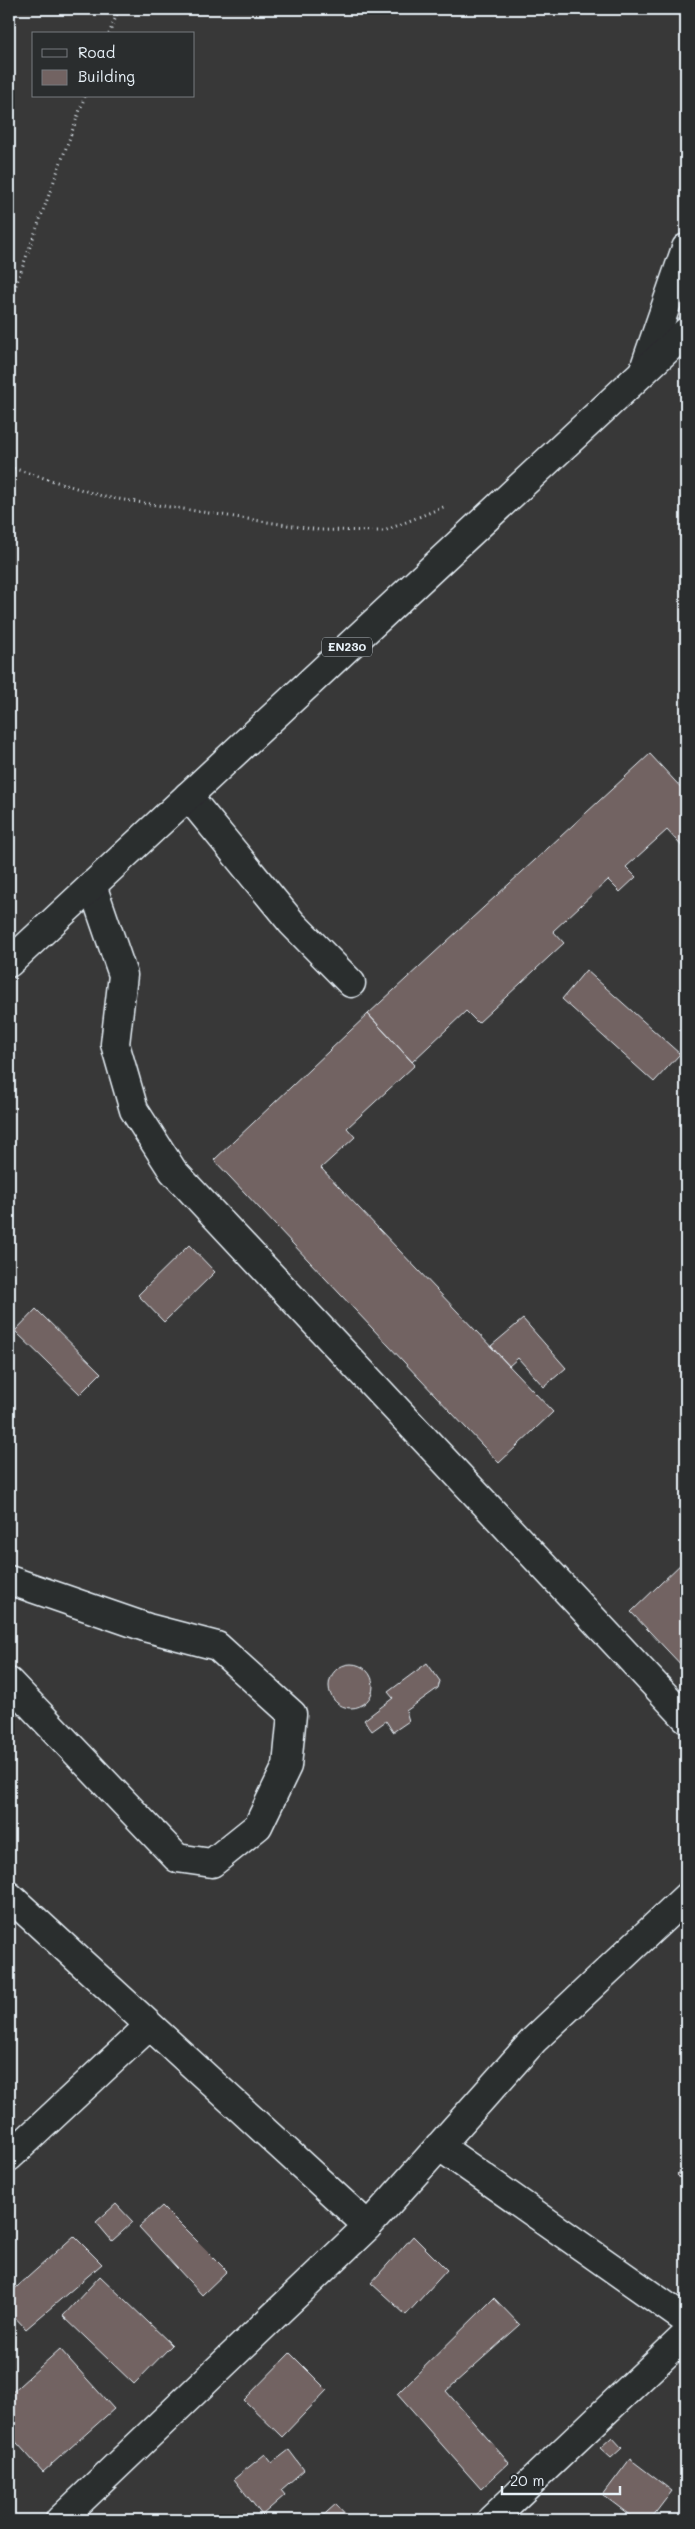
<svg xmlns="http://www.w3.org/2000/svg" width="695" height="2529" font-family="Mali,sans-serif">
<style>
.building{fill:#726362;stroke:#e8f1f8}
.lines{fill:none;stroke-linecap:round;stroke-linejoin:round}
.minor-casing{stroke:#e8f1f8;stroke-width:31}
.major-casing{stroke:#e8f1f8;stroke-width:31}
.path{stroke:#e8f1f8;stroke-width:3;stroke-dasharray:1 4;stroke-linecap:butt}
.minor{stroke:#2a2d2e;stroke-width:28}
.major{stroke:#2a2d2e;stroke-width:28}
.labels{text-anchor:middle;stroke-width:4;stroke-linejoin:round;paint-order:stroke}
.shield{fill:#2a2d2e;stroke:#afb6bb;stroke-width:1}
.shield-label{font-size:12px;font-weight:bold;fill:#e8f1f8}
</style>
<rect width="100%" height="100%" fill="#383838"/>
<filter id="ink" filterUnits="userSpaceOnUse"><feTurbulence type="fractalNoise" baseFrequency=".02" numOctaves="2"/><feDisplacementMap in="SourceGraphic" scale="10" xChannelSelector="R" yChannelSelector="G"/><feConvolveMatrix kernelMatrix="1 2 1 2 8 2 1 2 1" color-interpolation-filters="sRGB"/></filter>
<g filter="url(#ink)">
<path class="building" d="M650,754L686,793V851L667,830L626,867L636,877L620,892L608,880L553,931L564,943L478,1023L466,1011L412,1062L368,1014Z
M586,970L680,1054L654,1082L562,999Z
M368,1014L415,1065L347,1128L355,1137L321,1168L553,1412L499,1463L214,1160Z
M189,1245L215,1272L164,1322L138,1295Z
M36,1309L101,1373L80,1394L15,1331Z
M523,1319L566,1368L544,1387L518,1358L509,1366L491,1346Z
M686,1559V1670L631,1612Z
M427,1663L440,1681L438,1688L406,1711L409,1721L393,1732L386,1721L372,1731L364,1720L393,1698L388,1692Z
M329 1686a22 22 0 1 1 44 0a22 22 0 1 1-44 0Z
M9,2021L15,2028L9,2034Z
M686,2165V2184L677,2175Z
M116,2204L133,2222L112,2241L96,2222Z
M162,2206L227,2271L202,2295L139,2227Z
M74,2236L102,2264L26,2329L9,2311V2294Z
M413,2236L447,2270L406,2315L371,2283Z
M100,2276L172,2345L134,2384L63,2316Z
M494,2298L520,2325L446,2391L509,2463L481,2489L397,2394Z
M60,2349L114,2409L43,2472L9,2434V2395Z
M290,2353L327,2390L282,2437L244,2400Z
M612,2437L622,2448L611,2458L600,2448Z
M289,2450L304,2470L281,2490L285,2495L262,2515L234,2479L265,2454L272,2463Z
M630,2459L672,2491L650,2520H636L603,2495Z
M336,2504L351,2520H318Z
M186,2515L191,2520H181Z"/>
<g class="lines">
<defs>
<path id="minor" d="M643,372L686,248
M188,796L292,923L351,983
M92,885L123,975L115,1044L134,1110L173,1171L686,1718
M9,1580L148,1628L217,1646L292,1714L287,1766L258,1826L212,1863L177,1858L9,1682
M9,1896L368,2226
M439,2146L686,2320
M9,2157L149,2026
M60,2520L368,2226L534,2040L686,1897
M491,2520L686,2335"/>
<path id="major" d="M9,963L686,332"/>
</defs>
<use href="#minor" class="minor-casing"/>
<use href="#major" class="major-casing"/>
<path class="path" d="M109,34L119,9
M9,304L85,96
M9,467L105,497L319,530L384,531L446,506"/>
<use href="#minor" class="minor"/>
<use href="#major" class="major"/>
</g>
</g>
<g class="labels">
<rect class="shield" x="322" y="637.5" width="50" height="19" rx="4"/>
<g class="shield-label">
<text x="347" y="651">EN230</text>
</g>
</g>
<rect width="695" height="2529" fill="none" stroke="#2a2d2e" stroke-width="30"/>
<rect x="15" y="15" width="665" height="2499" fill="none" stroke="#e8f1f8" stroke-width="2" filter="url(#ink)"/>
<rect x="32" y="32" width="162" height="65" fill="#2a2d2e" stroke="#767b7f"/>
<rect x="42" y="49" width="25" height="8" fill="#2a2d2e" stroke="#767b7f"/>
<text x="78" y="58" font-size="15" fill="#e8f1f8">Road</text>
<rect x="42" y="70" width="25" height="15" fill="#726362" stroke="#767b7f"/>
<text x="78" y="82" font-size="15" fill="#e8f1f8">Building</text>
<path d="M502 2486v8h118v-8" fill="none" stroke="#e8f1f8" stroke-width="2.5"/>
<text x="510" y="2486" font-size="15" fill="#e8f1f8" stroke="#2a2d2e" stroke-width="4" paint-order="stroke">20 m</text>
</svg>
